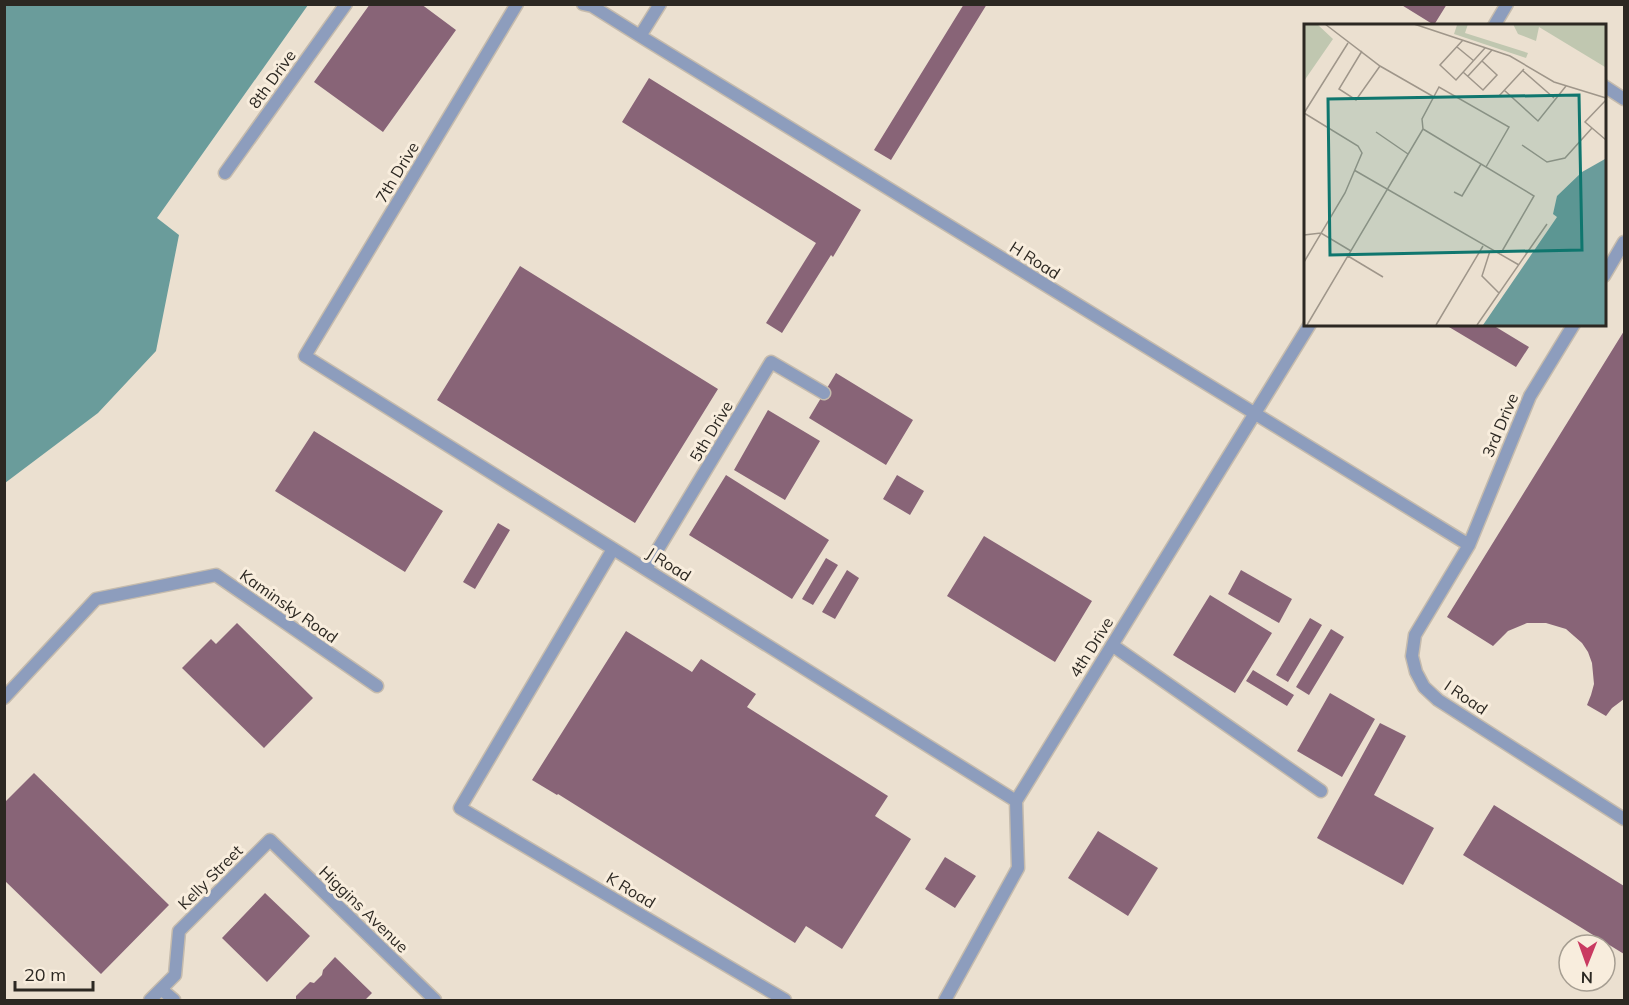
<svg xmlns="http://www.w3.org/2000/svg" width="1629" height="1005" font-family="Mulish,sans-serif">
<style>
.water{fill:#6a9c9b}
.building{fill:#886477}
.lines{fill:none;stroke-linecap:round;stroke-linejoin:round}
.lane-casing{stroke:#c5bbad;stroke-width:15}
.lane{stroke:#8d9dbd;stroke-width:12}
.labels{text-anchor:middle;stroke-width:6;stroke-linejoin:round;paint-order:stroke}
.street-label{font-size:16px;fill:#2c2822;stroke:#f8eddd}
.inset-road{fill:none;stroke:#9f968a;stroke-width:1.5}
.view{fill:#0f766e;fill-opacity:0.15;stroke:#0f766e;stroke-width:3}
.inset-edge{fill:none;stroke:#2c2822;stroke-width:3}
</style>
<rect width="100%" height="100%" fill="#ebe0d0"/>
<path class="water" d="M5,4L308,5L157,218L179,235L156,351L98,413L5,483Z"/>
<path class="building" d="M370,4H421L456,30L383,132L314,82Z
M964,4H987L891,160L874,150Z
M1400,4H1447L1434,25Z
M649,78L861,210L833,257L831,255L782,333L766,323L816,243L622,122Z
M520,266L718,389L635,523L437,400Z
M1444,324H1491L1529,347L1516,367Z
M1624,331V699L1612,708L1606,716L1587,705L1591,695L1594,684L1592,663L1588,652L1582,643L1566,629L1546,623H1527L1508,631L1493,646L1447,617Z
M836,373L913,420L886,465L809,418Z
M768,410L820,441L785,500L734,470Z
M314,431L443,511L405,572L275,491Z
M726,475L829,540L792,599L689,535Z
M897,475L924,491L910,515L883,499Z
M498,523L510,530L475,589L463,582Z
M984,536L1092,601L1055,662L947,596Z
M826,558L838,565L813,605L802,599Z
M847,570L859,578L835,619L822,612Z
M1241,570L1292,599L1279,623L1228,594Z
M1210,595L1272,633L1235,693L1173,655Z
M1310,618L1322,625L1288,682L1276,675Z
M237,623L313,698L264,748L182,668L211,639L216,644Z
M1331,629L1344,637L1309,695L1296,687Z
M626,631L692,672L701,659L756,694L747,707L888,796L875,816L911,839L842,949L806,926L795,943L558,794L557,795L532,780Z
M1253,670L1294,695L1287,706L1246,681Z
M1330,693L1375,719L1342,777L1297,751Z
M1380,723L1406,736L1374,795L1434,828L1403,885L1317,838Z
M34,773L169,905L101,974L4,880V803Z
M1494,805L1624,886V954L1463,855Z
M1098,831L1158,868L1128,916L1068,878Z
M945,857L976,876L955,908L925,889Z
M265,893L310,936L267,982L222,938Z
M335,957L372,993L365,1000H296V996L310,982L314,983L322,975L323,970Z"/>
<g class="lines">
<defs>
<path id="lane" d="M517,4L305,356L1016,801
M583,4L592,6L640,36L1469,545
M1494,26L1507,4
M640,36L660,4
M1604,86L1624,99
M225,173L346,4
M1604,276L1624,242
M1574,324L1530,396L1469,545L1415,635L1412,656L1416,672L1424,687L1438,700L1624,819
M613,549L460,808L785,1000
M646,569L771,362L824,393
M1112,645L1321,791
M4,698L96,599L216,575L377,686
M161,989L174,1000
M150,1000L175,975L179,931L270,840L435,1000
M945,1000L1018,868L1016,801L1310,324"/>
</defs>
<use href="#lane" class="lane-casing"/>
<use href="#lane" class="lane"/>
</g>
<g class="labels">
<g class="street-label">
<text transform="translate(272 79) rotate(-54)" y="6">8th Drive</text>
<text transform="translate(397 172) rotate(-59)" y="6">7th Drive</text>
<text transform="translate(1035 260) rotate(32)" y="6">H Road</text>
<text transform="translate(1500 425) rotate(-67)" y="6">3rd Drive</text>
<text transform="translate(711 431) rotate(-59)" y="6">5th Drive</text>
<text transform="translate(669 564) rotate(32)" y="6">J Road</text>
<text transform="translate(289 606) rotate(35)" y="6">Kaminsky Road</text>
<text transform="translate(1091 647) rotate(-58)" y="6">4th Drive</text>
<text transform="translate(1466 697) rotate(34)" y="6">I Road</text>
<text transform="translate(210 877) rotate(-45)" y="6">Kelly Street</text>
<text transform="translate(631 890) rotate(31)" y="6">K Road</text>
<text transform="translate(364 909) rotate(44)" y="6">Higgins Avenue</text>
</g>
</g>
<g transform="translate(1304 24)">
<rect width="302" height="302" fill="#ebe0d0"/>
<path d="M0,0H13L29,15L0,57ZM164,0L161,9L224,29L222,34L150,10L153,1ZM209,0H301V43L235,3L232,17L214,10Z" fill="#c0c7b0"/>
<path d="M301,135V301H179L253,193L249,190L253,172L278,148Z" fill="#6a9c9b"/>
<path class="inset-road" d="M21,0L76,42L130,73M110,0L206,32L250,58L302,74M159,16L136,41L152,56L181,24M153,23L170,37M58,27L35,65L52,76L76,42M218,46L250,74M159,48L179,66L193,51L178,37M164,52L188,26M200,66L234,97L262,62M195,72L220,45M302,76L281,98L302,116M0,89L44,19M119,105L230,172L197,229M72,108L104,130M218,121L243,138L261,134L288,104M50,146L215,241M150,168L158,172L177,140M0,211L17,209L47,227M186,227L178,252L195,269M44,232L79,253M0,238L41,169L58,129L54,122L0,89M3,301L119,105L118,95L135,63L205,103L182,143M132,301L179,222M173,301L243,200"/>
<path class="view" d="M275,71L278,226L26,231L24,75Z"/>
<rect width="302" height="302" class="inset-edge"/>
</g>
<rect width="1629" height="1005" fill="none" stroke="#2c2822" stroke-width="12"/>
<g transform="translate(1587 963) rotate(181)"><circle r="28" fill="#f8eddd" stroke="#a69e92" stroke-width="1.5"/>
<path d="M0-4.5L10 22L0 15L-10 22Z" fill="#c93a61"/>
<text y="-9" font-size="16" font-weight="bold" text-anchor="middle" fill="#2c2822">N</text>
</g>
<path d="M15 981v9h78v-9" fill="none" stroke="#2c2822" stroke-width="3"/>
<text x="24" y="981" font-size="18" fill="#2c2822" stroke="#f8eddd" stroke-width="4.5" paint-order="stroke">20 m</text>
</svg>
